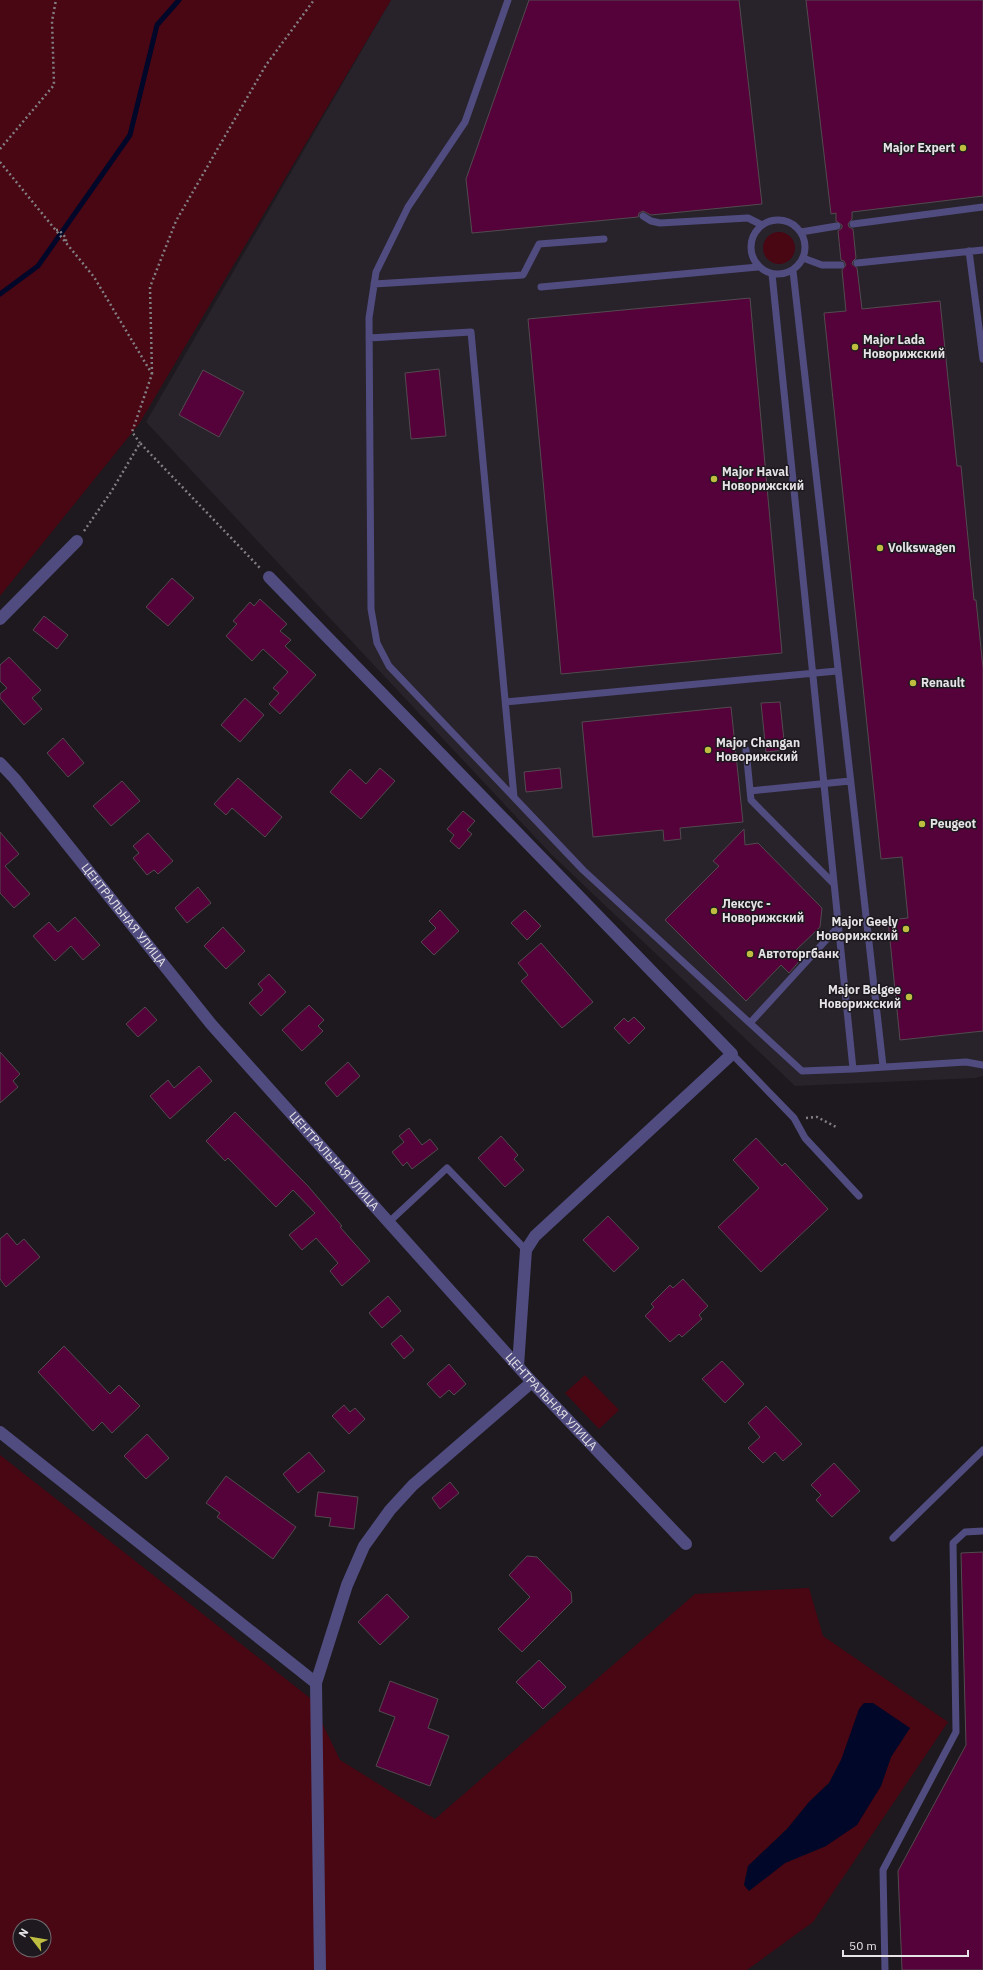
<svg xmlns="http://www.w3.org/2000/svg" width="983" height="1970" font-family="'IBM Plex Sans',sans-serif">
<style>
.built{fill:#28222b}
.green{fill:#490613;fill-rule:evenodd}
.water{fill:#000728}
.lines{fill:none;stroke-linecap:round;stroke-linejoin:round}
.stream{stroke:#000728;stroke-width:5}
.building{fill:#55013a;stroke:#524b4e}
.path{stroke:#827f83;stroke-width:2.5;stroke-dasharray:2 3;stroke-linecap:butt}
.lane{stroke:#504c7f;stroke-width:7}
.street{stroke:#504c7f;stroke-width:12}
.poi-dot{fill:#c0be41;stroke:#1d191e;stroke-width:1.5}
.labels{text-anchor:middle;stroke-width:3;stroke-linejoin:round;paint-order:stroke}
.poi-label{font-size:12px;font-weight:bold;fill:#e5e3e6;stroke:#1d191e;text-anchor:start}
.street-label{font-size:12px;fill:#e5e3e6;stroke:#1d191e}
</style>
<rect width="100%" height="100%" fill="#1d191e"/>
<path class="built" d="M391,0H983V1076L976,1078L795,1086L551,854L146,422Z"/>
<path class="green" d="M0,0H391L139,424L0,596Z
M763 248a16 16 0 1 1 32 0a16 16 0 1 1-32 0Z
M585,1375L619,1410L599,1429L565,1393Z
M0,1455L310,1698L340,1760L435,1819L695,1594L809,1588L823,1636L948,1722L813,1922L747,1970H0ZM910,1728L891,1757L881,1786L826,1846L785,1863L749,1891L744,1885L748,1866L787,1829L809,1802L829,1783L841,1760ZM20,1926H44V1950H20Z"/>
<path class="water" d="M864,1703H873L910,1728L891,1757L881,1786L857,1825L826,1846L785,1863L749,1891L744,1885L748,1866L787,1829L809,1802L829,1783L841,1760L859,1709Z"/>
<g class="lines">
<path class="stream" d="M0,294L38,266L130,135L157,25L179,0"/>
</g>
<path class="building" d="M529,0H739L762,204L651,215L643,211L639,213L638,217L472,233L466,179Z
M806,0H983V196L852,212V219L848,224L849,227L853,229L856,258L853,261L852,264L857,268L862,309L940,301L957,466H961L974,600H976L983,668V1031L900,1040L888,920L908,918L902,857L881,859L824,313L846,311L842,270L846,265L844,261L841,260L838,231L842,228V225L836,221V213L831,214Z
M750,298L782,653L561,674L528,319Z
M439,369L446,436L411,439L405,373Z
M203,370L244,392L219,437L179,415Z
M172,578L194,598L168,626L146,607Z
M260,599L287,624L280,631L291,640L285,646L316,675L280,714L269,704L279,693L273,688L288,672L263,649L252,661L226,636L237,624L233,621L250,602L254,606Z
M44,616L68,635L57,649L33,630Z
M9,657L41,690L32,698L42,709L24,725L0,698V694L7,688L0,681V665Z
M245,698L264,715L240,742L221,725Z
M780,702L785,750L766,752L761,703Z
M731,707L743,822L680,828L681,839L664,841L663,830L593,837L582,722Z
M63,738L84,763L68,777L47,753Z
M380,768L395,781L361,819L330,792L350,769L366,784Z
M560,768L562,788L526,792L524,772Z
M238,778L282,817L265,837L232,808L226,815L214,804Z
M122,781L140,801L111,826L93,806Z
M463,811L475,821L467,830L472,834L459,849L450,841L454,835L447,829Z
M744,829L745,845L758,843L822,908L820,927L795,951L802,958L789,973L781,965L746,1001L665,920L719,866L713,861Z
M0,832L19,854L5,866L30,894L14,908L0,893Z
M148,833L173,861L158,874L154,870L147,875L133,858L139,853L133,846Z
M198,887L211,903L187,923L175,908Z
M440,910L459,931L434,955L421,942L436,928L429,921Z
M525,910L541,926L527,940L511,923Z
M75,917L100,945L83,960L71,946L55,961L33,936L49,922L58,932Z
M223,927L245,951L226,969L204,946Z
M541,943L593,1002L562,1028L521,981L528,975L518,963Z
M269,974L286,992L261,1016L249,1003L263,990L258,984Z
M309,1005L324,1020L318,1026L323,1031L302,1051L282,1030Z
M145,1007L157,1020L138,1037L126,1024Z
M634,1017L645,1028L629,1044L614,1028L624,1018L628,1022Z
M0,1052L20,1074L13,1081L18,1087L0,1103Z
M348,1062L360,1076L337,1097L325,1083Z
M199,1066L212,1081L170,1119L150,1096L168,1080L174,1088Z
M235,1112L308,1186L342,1226L340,1227L370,1261L342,1286L330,1271L338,1263L316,1238L302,1250L289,1235L315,1213L293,1190L276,1207L228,1158L225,1161L206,1141Z
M409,1128L422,1145L430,1139L438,1149L412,1169L407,1162L403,1166L392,1152L404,1142L399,1136Z
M501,1136L518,1155L514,1159L524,1170L505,1187L478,1158Z
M756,1138L782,1166L785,1163L828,1209L761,1272L718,1227L759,1188L733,1160Z
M608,1216L639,1248L614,1272L583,1240Z
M7,1233L17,1245L24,1239L40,1257L6,1287L0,1279V1239Z
M683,1279L708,1306L699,1315L702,1319L682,1337L679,1334L670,1342L645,1316L654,1307L651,1304L670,1285L673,1288Z
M388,1296L401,1311L382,1328L369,1313Z
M401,1335L414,1350L404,1359L391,1344Z
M64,1346L110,1394L119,1385L140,1406L112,1433L102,1422L93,1431L38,1372Z
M722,1361L744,1384L725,1403L702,1379Z
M449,1364L466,1384L454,1395L449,1390L440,1398L427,1384Z
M344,1405L350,1412L355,1408L365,1419L349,1434L332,1416Z
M766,1406L802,1444L783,1461L775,1452L763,1463L748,1448L760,1437L748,1423Z
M147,1434L169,1458L146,1479L124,1456Z
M309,1452L325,1471L298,1493L283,1474Z
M834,1463L860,1491L832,1517L816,1500L821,1495L811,1485Z
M226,1476L296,1527L273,1559L217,1517L220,1513L206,1503Z
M450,1482L459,1493L440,1509L432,1498Z
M318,1492L358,1497L354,1529L329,1526L331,1518L315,1516Z
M983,1552V1970H902L898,1871L966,1745L961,1553Z
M527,1556L537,1557L571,1592L572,1602L522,1652L498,1629L530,1597L509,1575Z
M387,1594L409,1617L380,1645L358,1622Z
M539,1660L566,1687L543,1709L516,1682Z
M390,1681L438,1699L428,1728L449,1736L430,1786L376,1766L395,1717L379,1711Z"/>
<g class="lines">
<path class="path" d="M0,149L54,85L52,21L56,0
M0,162L94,277L152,374L132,432L140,443
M56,230H59L66,238V243
M152,374L150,287L176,221L266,65L314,0
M84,531L111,492L140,443L260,568
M806,1118L817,1117L838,1128"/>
<path class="lane" d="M508,0L465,122L408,207L376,272L369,318L371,609L377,643L389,666L583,870L802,1071L853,1069
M643,216L651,221L660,223L748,218L762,225
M751 247a27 27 0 1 1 54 0a27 27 0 1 1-54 0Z
M853,224L983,207
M801,232L837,226
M969,251L983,359
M803,258L822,265H841
M857,263L983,250
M793,271L883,1066
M772,274L853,1069L966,1062L983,1065
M374,284L523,275L539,244L604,239
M541,287L758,267
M369,338L471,332L514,797
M506,702L837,671
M746,750L751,800L833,883
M750,791L850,781
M751,1022L838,927
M732,1054L794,1118L805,1138L859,1196
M389,1222L447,1168L526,1250
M893,1538L983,1450
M885,1970L883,1870L956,1732L953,1543L965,1532L983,1531"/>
<g class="street">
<path d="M269,577L732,1054L535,1236L526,1250L518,1366"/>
<path d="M0,619L77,541"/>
<path id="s1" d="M0,763L15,779L211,1024L532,1382L686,1544"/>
<path d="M0,1432L316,1683"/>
<path d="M320,1970L316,1683L347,1585L364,1546L390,1510L413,1485L532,1382"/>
</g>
</g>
<g class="poi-dot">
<circle cx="963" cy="148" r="4"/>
<circle cx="855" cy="347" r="4"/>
<circle cx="714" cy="479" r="4"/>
<circle cx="880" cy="548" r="4"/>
<circle cx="913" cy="683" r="4"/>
<circle cx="708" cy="750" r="4"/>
<circle cx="922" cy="824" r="4"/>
<circle cx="714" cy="911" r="4"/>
<circle cx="906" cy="929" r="4"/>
<circle cx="750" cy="954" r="4"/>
<circle cx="909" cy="997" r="4"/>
</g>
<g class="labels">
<g class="poi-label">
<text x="955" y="152" text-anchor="end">Major Expert</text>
<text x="863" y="344">Major Lada<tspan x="863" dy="14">Новорижский</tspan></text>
<text x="722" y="476">Major Haval<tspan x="722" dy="14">Новорижский</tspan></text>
<text x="888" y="552">Volkswagen</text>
<text x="921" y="687">Renault</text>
<text x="716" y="747">Major Changan<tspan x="716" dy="14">Новорижский</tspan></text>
<text x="930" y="828">Peugeot</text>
<text x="722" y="908">Лексус -<tspan x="722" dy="14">Новорижский</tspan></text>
<text x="898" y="926" text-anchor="end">Major Geely<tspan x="898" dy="14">Новорижский</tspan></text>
<text x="758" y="958">Автоторгбанк</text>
<text x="901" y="994" text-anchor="end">Major Belgee<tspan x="901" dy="14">Новорижский</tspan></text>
</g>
<g class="street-label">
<text dy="4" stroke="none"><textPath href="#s1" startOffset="196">ЦЕНТРАЛЬНАЯ УЛИЦА</textPath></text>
<text dy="4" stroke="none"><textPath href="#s1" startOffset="520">ЦЕНТРАЛЬНАЯ УЛИЦА</textPath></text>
<text dy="4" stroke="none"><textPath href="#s1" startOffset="844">ЦЕНТРАЛЬНАЯ УЛИЦА</textPath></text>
</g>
</g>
<g transform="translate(32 1938) rotate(301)"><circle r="19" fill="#1d191e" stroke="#6d6a6e"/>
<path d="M0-3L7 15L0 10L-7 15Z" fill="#c0be41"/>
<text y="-6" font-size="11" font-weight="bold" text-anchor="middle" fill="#e5e3e6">N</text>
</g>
<path d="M843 1950v6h125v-6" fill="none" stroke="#e5e3e6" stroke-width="2"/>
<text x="849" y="1950" font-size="12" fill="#e5e3e6" stroke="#1d191e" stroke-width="3" paint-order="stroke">50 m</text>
</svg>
